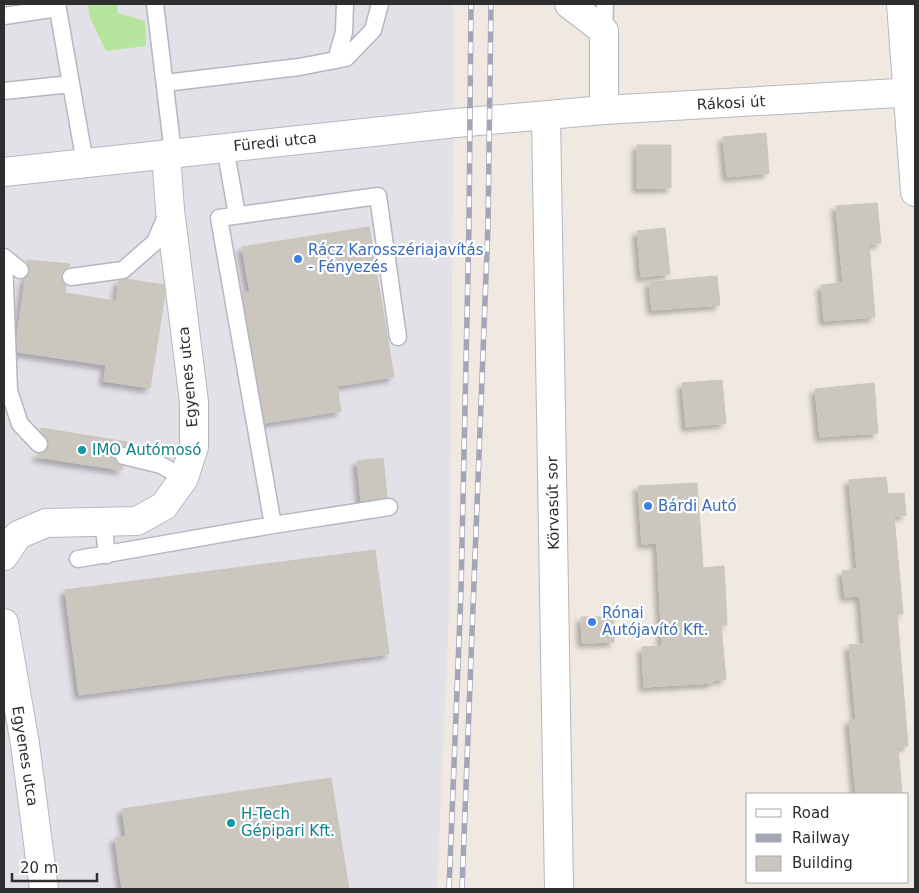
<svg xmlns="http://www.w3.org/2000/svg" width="919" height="893" font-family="'DejaVu Sans',sans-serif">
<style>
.industrial{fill:#e3e1e8}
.green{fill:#b6e59e}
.building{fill:#cbc7bf;stroke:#cbc5ba;filter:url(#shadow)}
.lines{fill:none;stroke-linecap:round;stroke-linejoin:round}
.lane-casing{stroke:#b4b7c1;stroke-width:19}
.street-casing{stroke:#b4b7c1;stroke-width:30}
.secondary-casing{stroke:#b4b7c1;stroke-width:30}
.lane{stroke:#fff;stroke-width:16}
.street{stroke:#fff;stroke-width:28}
.secondary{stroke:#fff;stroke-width:28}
.rail-casing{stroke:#a3a6b8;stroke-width:5.5}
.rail{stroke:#fff;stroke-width:4;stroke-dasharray:11;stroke-linecap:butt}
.shop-dot{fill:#3f7fe0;stroke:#fff;stroke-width:2}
.culture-dot{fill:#0f9aa8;stroke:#fff;stroke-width:2}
.labels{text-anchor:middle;stroke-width:4.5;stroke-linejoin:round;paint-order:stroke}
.street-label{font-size:15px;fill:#2e2e2e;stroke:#fff}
.shop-label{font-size:15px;fill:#366cbe;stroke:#fff;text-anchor:start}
.culture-label{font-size:15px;fill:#0d838f;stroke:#fff;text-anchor:start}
</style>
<defs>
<filter id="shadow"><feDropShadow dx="-4.5" dy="4.5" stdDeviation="2.5" flood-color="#0004"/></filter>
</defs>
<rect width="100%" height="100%" fill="#efe9e1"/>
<path class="industrial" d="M4,4H454L450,592L437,889H4Z"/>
<path class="green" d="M88,4H117L118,13L145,21L146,46L106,51L90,18Z"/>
<path class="building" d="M766,133L769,173L727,177L723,137Z
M637,145H671V188H637Z
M877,203L881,243L869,244L875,317L824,321L821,285L843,283L836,206Z
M369,227L394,377L337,386L341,411L265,423L242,293L250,292L242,247Z
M665,228L670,274L641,277L637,231Z
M27,260L70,264L69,267L65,269L62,274L61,279L63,283L66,286L65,293L116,301L119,281L126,279L164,285L165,294L150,388L104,381L106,365L18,352L17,338L25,279L28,276L30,271L29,266L27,263Z
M717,276L720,305L652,310L649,282Z
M722,380L726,423L686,427L682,383Z
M874,383L878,433L820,437L815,389Z
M41,428L127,442L126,446H122L117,449L114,454L115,459L117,463L123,466L122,470L37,457V454H42L45,452L49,446V441L41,431Z
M383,458L387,497L361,501L357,461Z
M886,477L888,494L904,493L906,515L894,516L903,614H897L908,746L898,747L902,794H856L849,720L856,719L849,645L864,644L860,596L845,597L842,571L857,569L849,480Z
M697,483L703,568L724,566L727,625H721L726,679L713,680V683L644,687L642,647L662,646L657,543L642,544L638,486Z
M375,550L389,654L79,695L65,590Z
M581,617H614V642L582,643Z
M331,778L349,889H122L115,838L126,836L122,809Z"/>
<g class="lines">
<defs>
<path id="lane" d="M57,4L85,163
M155,4L173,153
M4,16L58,8
M604,31L605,4
M336,60L344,32L345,4
M165,83L299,67L346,58L373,30L380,4
M4,91L71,84
M225,147L237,215
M4,257L20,270
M4,258L9,391L20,424L39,444
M71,277L123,270L155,242L168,212
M124,456L161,465L184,478
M103,521L107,555
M273,525L219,218L378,196L398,337
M78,559L273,525L389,507"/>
<path id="street" d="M569,4L604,31V110
M901,4L915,192
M546,116L559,889
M4,556L18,535L46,523L137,521L164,506L184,478L194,447V402L170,210L166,154
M4,623L25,744L44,889"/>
<path id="secondary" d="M4,172L456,123L604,110L915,92"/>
</defs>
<use href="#lane" class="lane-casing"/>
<use href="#street" class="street-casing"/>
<use href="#secondary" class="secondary-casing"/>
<use href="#lane" class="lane"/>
<use href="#street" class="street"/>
<use href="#secondary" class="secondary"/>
<defs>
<path id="rail" d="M449,889L461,591L469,225L471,4
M462,889L488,225L491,4"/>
</defs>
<use href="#rail" class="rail-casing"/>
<use href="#rail" class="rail"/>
</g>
<g class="shop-dot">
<circle cx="298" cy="259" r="5"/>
<circle cx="648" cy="506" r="5"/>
<circle cx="592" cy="622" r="5"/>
</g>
<g class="culture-dot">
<circle cx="82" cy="450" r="5"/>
<circle cx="231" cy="823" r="5"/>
</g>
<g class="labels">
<g class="street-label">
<text transform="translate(731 103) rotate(-3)" y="5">Rákosi út</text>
<text transform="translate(275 142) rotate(-6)" y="5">Füredi utca</text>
<text transform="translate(188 377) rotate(-95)" y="5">Egyenes utca</text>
<text transform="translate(553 503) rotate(-91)" y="5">Körvasút sor</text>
<text transform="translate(25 756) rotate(81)" y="5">Egyenes utca</text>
</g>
<g class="shop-label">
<text x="308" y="255">Rácz Karosszériajavítás<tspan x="308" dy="17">- Fényezés</tspan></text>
<text x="658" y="511">Bárdi Autó</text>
<text x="602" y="618">Rónai<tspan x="602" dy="17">Autójavító Kft.</tspan></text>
</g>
<g class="culture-label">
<text x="92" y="455">IMO Autómosó</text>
<text x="241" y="819">H-Tech<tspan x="241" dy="17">Gépipari Kft.</tspan></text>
</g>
</g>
<rect width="919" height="893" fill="none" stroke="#2e2e2e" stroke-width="10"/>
<rect x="746" y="793" width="162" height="90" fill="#ffffff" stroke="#ababab"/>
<rect x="756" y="809" width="25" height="8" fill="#ffffff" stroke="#ababab"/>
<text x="792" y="818" font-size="15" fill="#2e2e2e">Road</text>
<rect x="756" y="834" width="25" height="8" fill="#a3a6b8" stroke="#ababab"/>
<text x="792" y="843" font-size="15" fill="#2e2e2e">Railway</text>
<rect x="756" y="856" width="25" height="15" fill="#cbc7bf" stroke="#ababab"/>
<text x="792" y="868" font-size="15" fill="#2e2e2e">Building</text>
<path d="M12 873v8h85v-8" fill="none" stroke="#2e2e2e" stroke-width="2.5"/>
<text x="20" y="873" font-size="15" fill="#2e2e2e" stroke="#ffffff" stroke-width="4" paint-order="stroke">20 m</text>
</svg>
